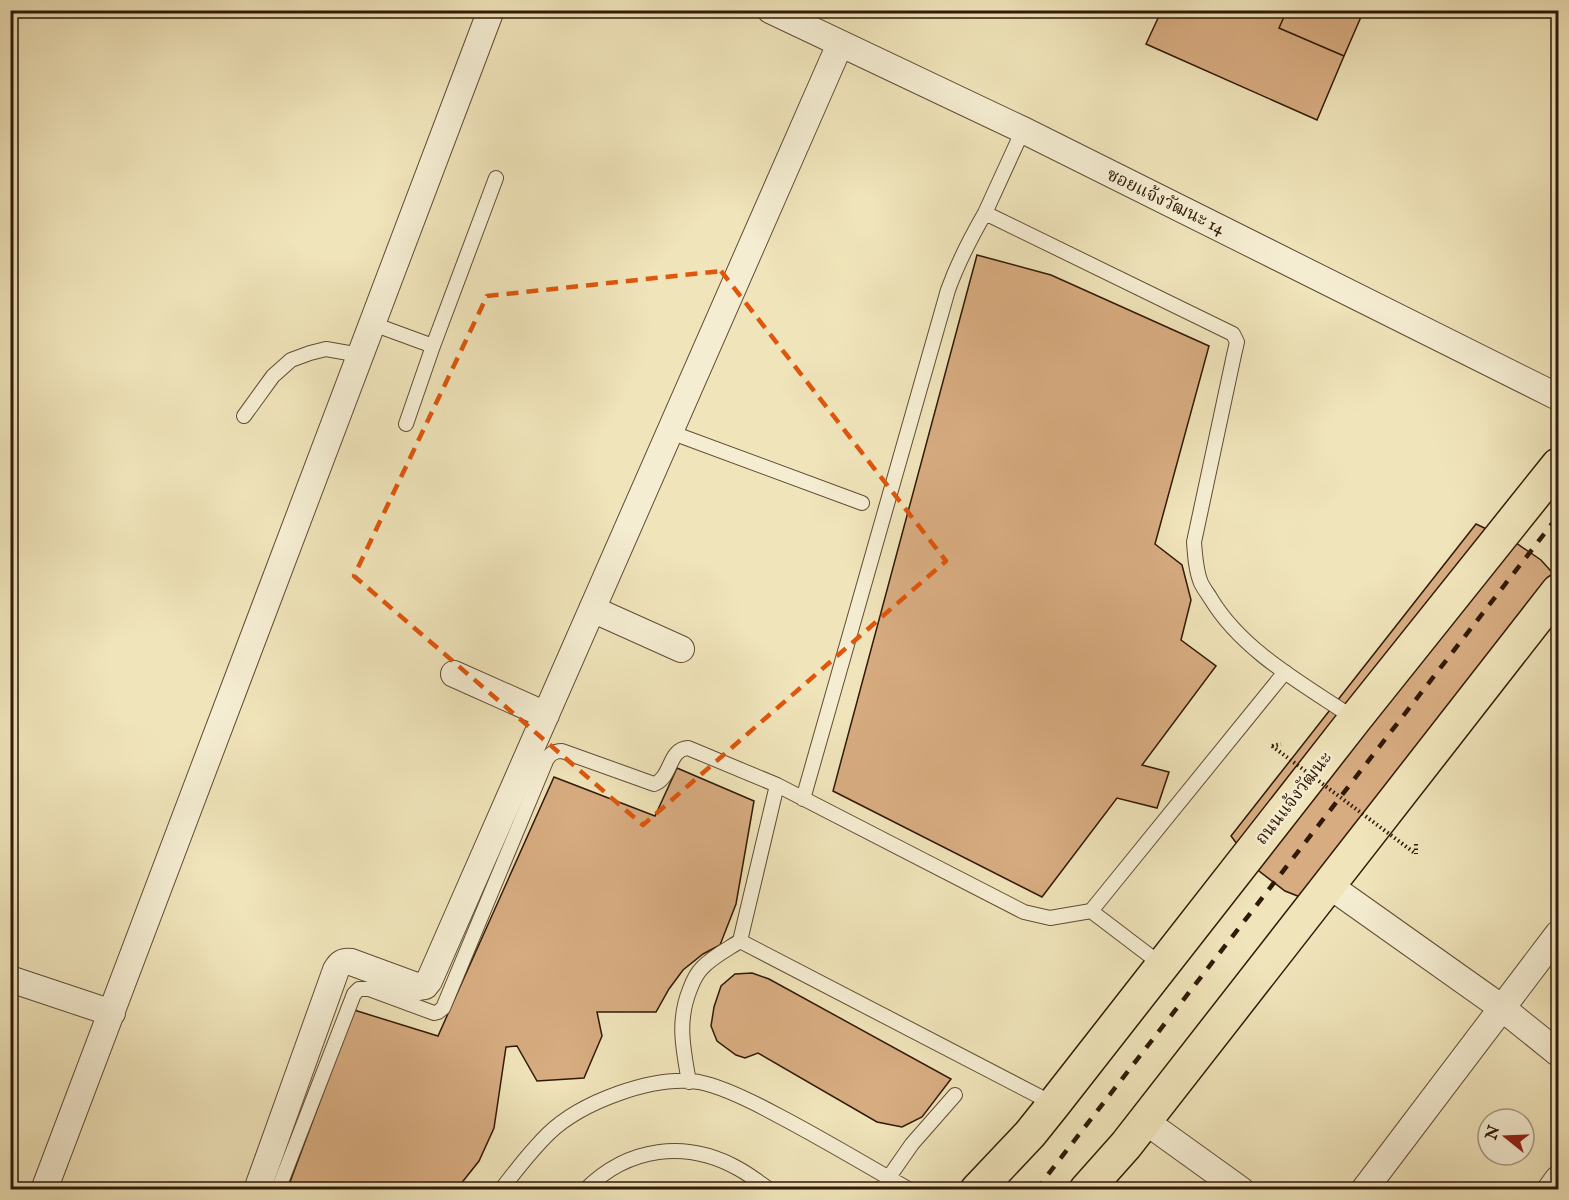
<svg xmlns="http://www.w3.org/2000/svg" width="1569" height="1200" font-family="'IM FELL English','Noto Serif Thai',serif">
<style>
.building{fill:#d7ac80;stroke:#311907;stroke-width:1.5}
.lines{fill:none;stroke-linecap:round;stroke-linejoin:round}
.lane-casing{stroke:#614c34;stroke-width:16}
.street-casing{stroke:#614c34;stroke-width:28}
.primary-casing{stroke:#311907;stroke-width:36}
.path{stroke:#311907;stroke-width:4;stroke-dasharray:1.5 3;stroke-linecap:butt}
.lane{stroke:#f5edd2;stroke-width:14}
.street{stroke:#f5edd2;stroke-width:26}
.primary{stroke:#f0e4ba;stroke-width:33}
.rail{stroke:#311907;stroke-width:4.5;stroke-dasharray:10 10;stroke-linecap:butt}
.path-bridge{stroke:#311907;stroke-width:4;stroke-dasharray:1.5 3;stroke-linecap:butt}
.marked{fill:none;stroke:#df560c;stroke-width:4.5;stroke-dasharray:12 8;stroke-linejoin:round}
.labels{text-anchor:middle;stroke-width:5;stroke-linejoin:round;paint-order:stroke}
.street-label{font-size:18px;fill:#311907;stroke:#f5edd2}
</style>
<rect width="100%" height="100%" fill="#f0e4ba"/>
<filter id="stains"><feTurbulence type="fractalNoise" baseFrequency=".00333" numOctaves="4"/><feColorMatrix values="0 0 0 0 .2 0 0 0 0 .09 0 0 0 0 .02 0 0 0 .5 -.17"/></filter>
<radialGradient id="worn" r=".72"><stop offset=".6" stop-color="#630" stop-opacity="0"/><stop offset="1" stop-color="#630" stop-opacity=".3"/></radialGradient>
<path class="building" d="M1153,10H1287L1279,28L1344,56L1317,120L1146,44L1159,16L1152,13Z
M1287,10H1364L1344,56L1279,28Z
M977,255L1051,275L1209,346L1155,544L1182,565L1191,600L1181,640L1216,666L1142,765L1169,772L1157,808L1117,798L1042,897L833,791Z
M1476,524L1516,543L1541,560L1558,579L1323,906L1285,891L1255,868L1231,836Z
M677,768L754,801L736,904L720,945L703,954L683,970L669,989L656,1012H597L602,1036L584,1078L537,1081L517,1046L506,1047L494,1128L479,1161L456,1190H287L354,1010L438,1036L554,777L655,816Z
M752,973L769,979L951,1079L922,1117L902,1127L877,1122L758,1053L745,1058L736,1055L717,1041L711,1026L714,1007L721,986L735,974Z"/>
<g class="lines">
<defs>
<path id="lane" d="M985,213L1023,130
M373,324L433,346
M244,416L273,376L291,360L310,353L326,349L360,355
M406,424L433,346L496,178
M670,432L862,503
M777,785L1024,912L1050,918L1091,911L1162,965
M803,799L948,290C958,262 970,239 985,213L1233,334L1237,342L1234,355L1194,542C1195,556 1196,571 1201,583C1204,589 1208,594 1211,599C1243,652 1305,685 1355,719
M1091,911L1285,672
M740,941L1054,1104
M278,1190L354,994L359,989H369L434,1013L438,1012L443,1008L546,761C549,754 554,751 562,751L654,784C672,778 668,749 688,748L777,785L740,941C728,949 712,957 702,968C696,974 693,981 690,989C677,1021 683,1048 689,1082
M501,1190C516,1170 531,1151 548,1134C581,1102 653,1075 699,1082C724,1087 757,1104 779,1116C823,1139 866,1165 910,1190
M585,1190C628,1147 686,1139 739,1169C750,1175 760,1183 770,1190
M880,1190L912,1144L955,1095"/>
<path id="street" d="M770,10L1023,130L1558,397
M592,609L681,649
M454,674L546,715
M1330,886L1502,1008L1558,1053
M10,979L112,1013
M1145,1121L1241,1190
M44,1190L491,10
M257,1190L336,970C340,963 343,961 351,962L419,987L425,986L429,981L840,44
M1364,1190L1558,934
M1550,1190L1558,1179"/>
<path id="primary" d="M977,1190L1030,1134L1054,1104L1355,719L1558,465
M1086,1190L1126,1145L1558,591"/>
</defs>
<use href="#lane" class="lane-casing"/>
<use href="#street" class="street-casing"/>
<use href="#primary" class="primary-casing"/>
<path class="path" d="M1272,746L1281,744
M1416,844V854"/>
<use href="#lane" class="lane"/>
<use href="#street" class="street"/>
<use href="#primary" class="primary"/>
<path class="rail" d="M1036,1190L1558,516"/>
<path class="path-bridge" d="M1272,746L1416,854"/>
</g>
<path class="marked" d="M721,271L946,561L643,825L354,576L487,296Z"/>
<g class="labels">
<g class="street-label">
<text transform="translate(1166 201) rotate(26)" y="6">ซอยแจ้งวัฒนะ 14</text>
<text transform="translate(1293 798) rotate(-52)" y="6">ถนนแจ้งวัฒนะ</text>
</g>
</g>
<rect width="1569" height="1200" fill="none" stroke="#f0e4ba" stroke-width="36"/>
<rect x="12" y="12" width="1545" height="1176" fill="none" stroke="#311907" stroke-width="3"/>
<rect x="18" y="18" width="1533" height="1164" fill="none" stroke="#311907" stroke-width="1.5"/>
<g transform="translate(1506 1137) rotate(288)"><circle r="28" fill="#f5edd2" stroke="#a79881" stroke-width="1.5"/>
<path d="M0-4.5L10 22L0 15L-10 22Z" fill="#8f2418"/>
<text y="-9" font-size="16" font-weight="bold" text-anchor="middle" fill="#311907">N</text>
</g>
<rect width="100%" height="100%" filter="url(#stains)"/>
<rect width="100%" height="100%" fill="url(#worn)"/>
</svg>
